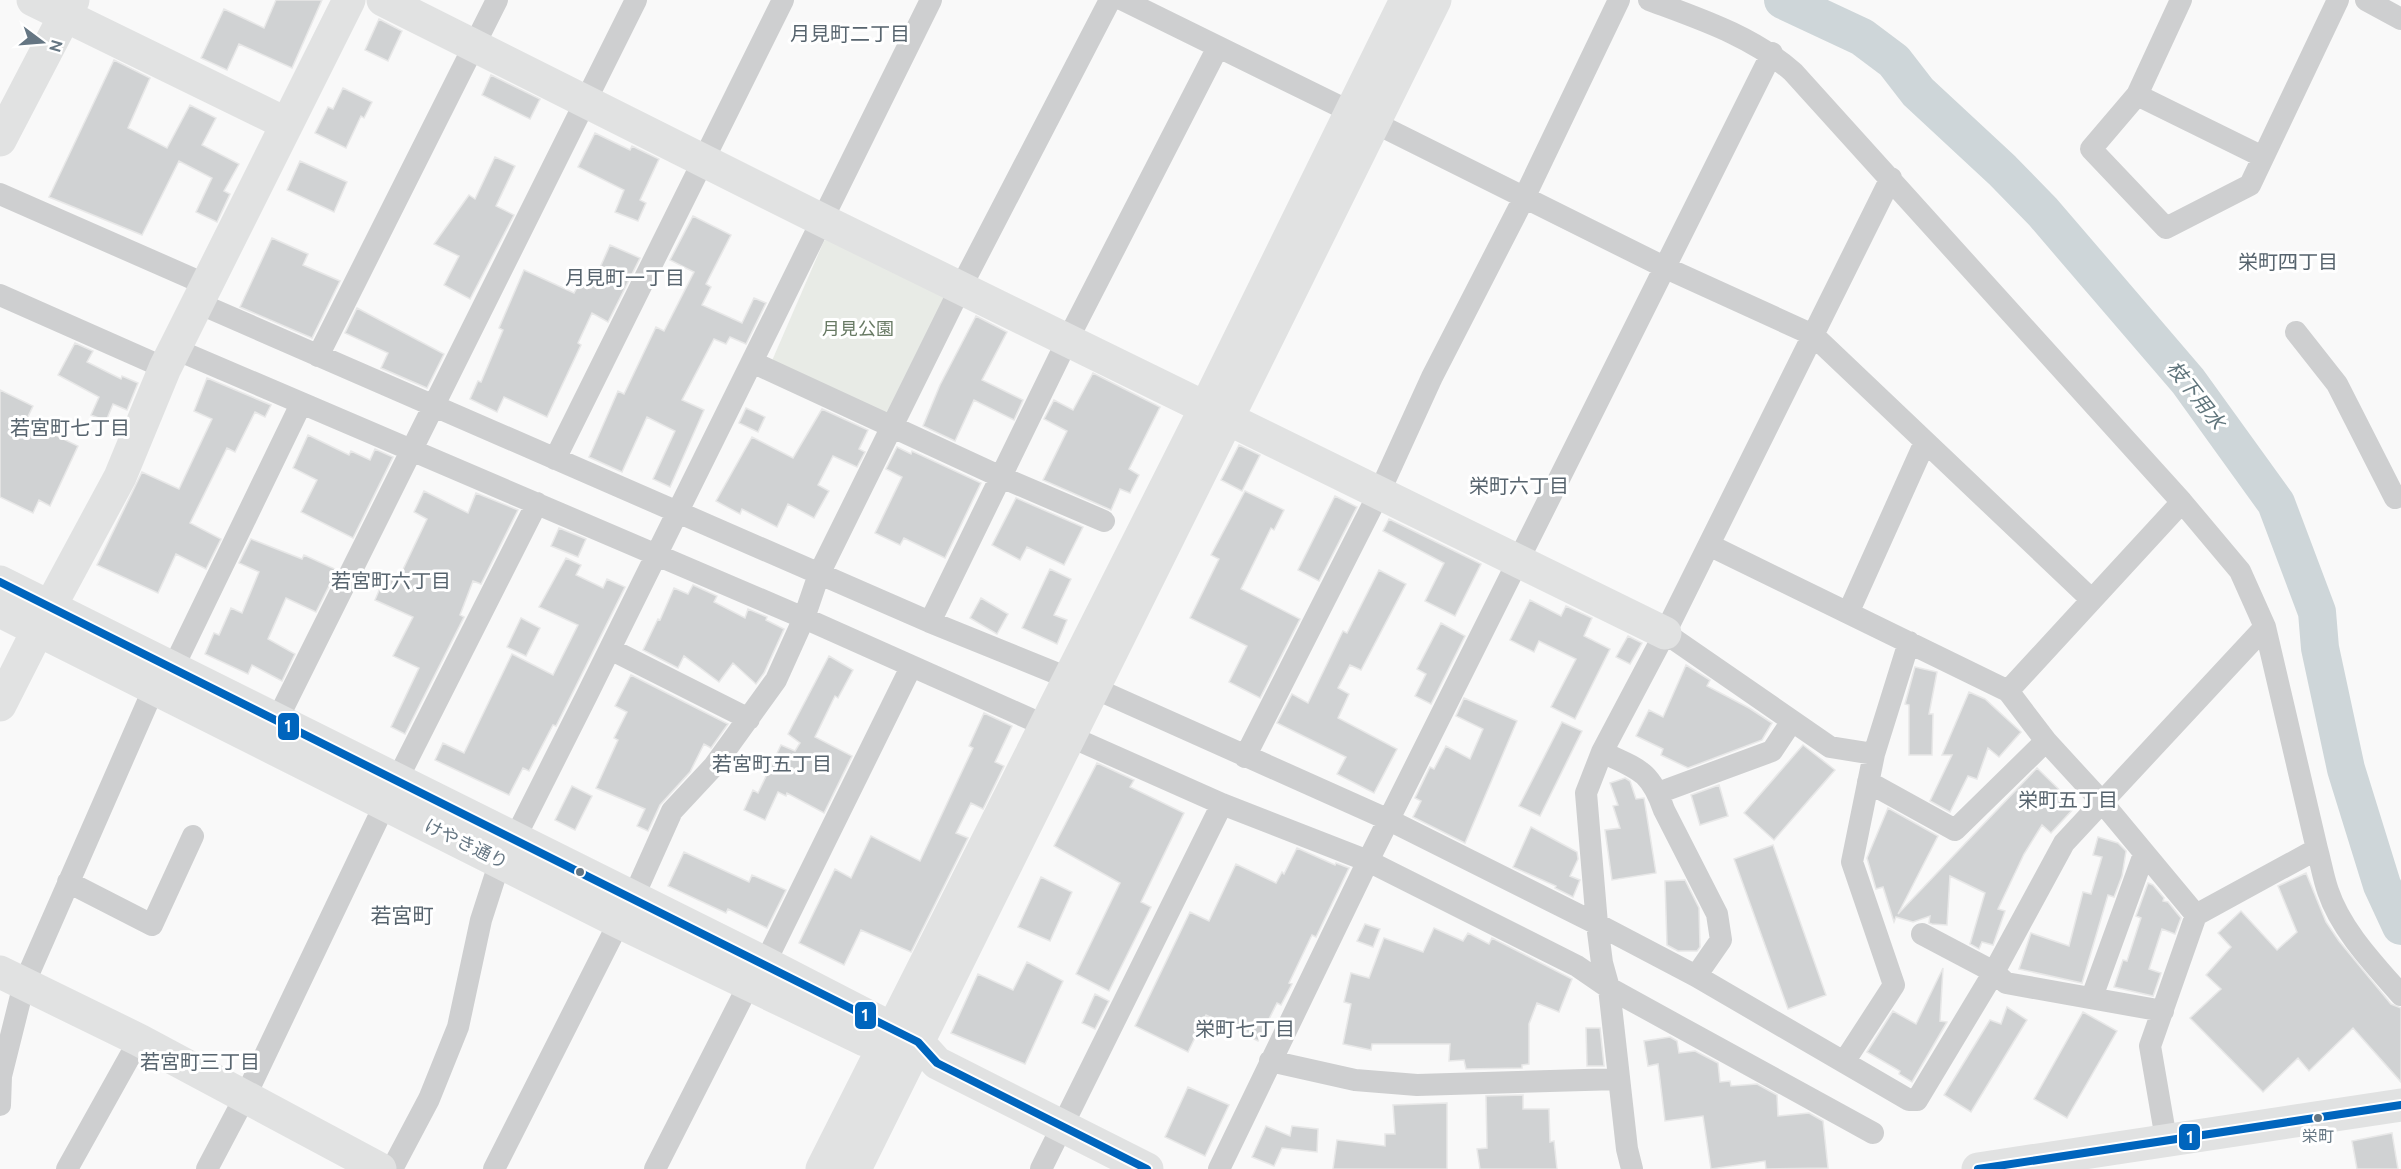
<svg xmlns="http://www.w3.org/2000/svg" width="2401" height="1169" font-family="Ubuntu,'Noto Sans JP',sans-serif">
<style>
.green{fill:#e8ebe6}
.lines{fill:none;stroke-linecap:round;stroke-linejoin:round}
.river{stroke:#ced6d9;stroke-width:38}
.building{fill:#d0d2d3;stroke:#e8e8e8;stroke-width:1.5}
.street{stroke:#cecfd0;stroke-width:22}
.secondary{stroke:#e1e2e2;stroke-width:33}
.highway{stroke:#e1e2e2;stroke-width:33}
.bus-1-casing{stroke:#fff;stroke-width:12}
.bus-1{stroke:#0065bd;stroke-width:8}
.bus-dot{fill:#657683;stroke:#fff;stroke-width:2}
.labels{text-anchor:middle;stroke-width:6;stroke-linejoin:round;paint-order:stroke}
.bus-label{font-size:16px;fill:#657683;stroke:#fff}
.park-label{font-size:18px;fill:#687a64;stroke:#fff}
.street-label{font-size:18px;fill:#657683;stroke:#fff}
.neighbourhood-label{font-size:20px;fill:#57646e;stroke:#fff}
.water-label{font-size:20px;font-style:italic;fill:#60757c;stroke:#fff}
.quarter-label{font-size:21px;fill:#57646e;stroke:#fff}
.line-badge{stroke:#fff;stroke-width:2}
.badge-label{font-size:16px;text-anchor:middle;font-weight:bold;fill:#fff}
</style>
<rect width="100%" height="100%" fill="#f9f9f9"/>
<path class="green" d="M835,235L949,290L890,419L771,363L824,241Z"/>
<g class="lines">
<path class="river" d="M1783,0L1862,37L1894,61L1918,92L2002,170L2043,212L2188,381L2276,503L2317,612L2320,648L2346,769L2382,885L2401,926"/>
</g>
<path class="building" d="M276,0H322L292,68L239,44L227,70L201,58L224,9L264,28Z
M379,19L402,31L388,61L365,50Z
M114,60L150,78L128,128L167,148L190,105L216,118L202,145L239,164L224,191L230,194L217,222L196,212L212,178L179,161L142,235L49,197Z
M491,75L540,99L530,119L482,95Z
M343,88L372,102L364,118L361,116L346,148L315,133L328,107L333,109Z
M595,133L630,150L632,146L659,159L640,200L646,203L638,221L615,212L624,190L578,167Z
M495,157L515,166L496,206L514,215L470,299L444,285L459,256L434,244L469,195L475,199Z
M300,161L347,182L334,212L287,190Z
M693,216L731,235L706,284L711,287L702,305L742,323L754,298L766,303L746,344L730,337L726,344L714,339L682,400L704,410L670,487L653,479L675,431L647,417L622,472L589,457L618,391L624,394L656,327L664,331L694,272L670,260Z
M272,238L308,254L303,265L340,281L312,338L240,307Z
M610,245L640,258L608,322L592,313L578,343L581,345L547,417L504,397L497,412L470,399L478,381L481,382L503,330L499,328L524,270L574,293L580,282L591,288Z
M357,308L444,354L427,388L381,368L388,353L345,333Z
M976,316L1007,332L982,380L1023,400L1014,420L974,400L955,441L923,426L940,385Z
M75,343L93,351L87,362L121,379L122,376L138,383L127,410L113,404L106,421L91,415L99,397L58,375Z
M1093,373L1160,407L1129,469L1139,475L1130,493L1120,489L1111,510L1043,480L1067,431L1044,419L1054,400L1073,410Z
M207,378L271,405L265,417L255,412L235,452L227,448L190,523L221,539L206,569L176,554L158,593L97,565L142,472L179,489L212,419L194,411Z
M0,390L33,406L26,421L78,446L50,506L39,500L33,513L0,497Z
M746,408L765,417L758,432L739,423Z
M822,409L868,430L859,449L865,452L857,467L833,456L818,485L829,491L814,518L788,504L777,527L742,509L740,514L716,501L752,437L793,458Z
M308,435L349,455L351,451L370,460L375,449L393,457L353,538L301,512L317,480L293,468Z
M1239,445L1260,455L1242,491L1221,480Z
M897,447L911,454L912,451L981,483L945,558L904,538L900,545L875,533L902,477L886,469Z
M424,491L468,513L476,493L518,510L481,584L473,581L460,615L464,617L405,734L391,727L419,668L393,656L413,617L375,600L385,576L397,582L427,519L414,512Z
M1245,491L1284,510L1274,530L1271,528L1241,589L1300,619L1260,698L1229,682L1247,646L1190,618L1219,559L1211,555Z
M1335,496L1357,507L1319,581L1298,570Z
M1016,498L1083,527L1064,565L1027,547L1020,560L992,545Z
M1389,519L1481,564L1455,616L1425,601L1444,563L1383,531Z
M559,528L586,539L578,557L551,546Z
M251,539L302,559L304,555L337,570L316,612L286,598L268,639L295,654L282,681L252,665L248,674L205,654L214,633L219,635L231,608L242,613L259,572L239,563Z
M566,558L581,565L576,575L603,588L607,579L625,587L556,726L553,725L529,771L523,768L509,795L435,760L443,743L464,753L512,654L553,675L578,625L539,607Z
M1050,569L1071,579L1054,615L1067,620L1057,644L1022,628Z
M1379,570L1406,584L1361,670L1350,665L1338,688L1349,694L1338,718L1397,749L1374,793L1337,774L1346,757L1277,723L1292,694L1308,703L1343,631L1347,633Z
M693,585L717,596L714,602L745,618L748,609L767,617L766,620L784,629L764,673L756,684L733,663L719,682L684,656L678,668L643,650L658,619L660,620L674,588L688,594Z
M981,598L1008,614L997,634L970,618Z
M1530,600L1561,616L1566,606L1592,618L1584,636L1610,649L1575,719L1551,707L1576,659L1539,641L1534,652L1510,640Z
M521,618L540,628L526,656L507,647Z
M1441,623L1465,636L1431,704L1415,696L1426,674L1417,669Z
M1628,636L1642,643L1630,664L1616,657Z
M829,656L853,670L838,698L835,696L815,737L852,756L824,813L787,793L786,796L778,792L765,820L744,810L753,790L758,793L781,745L795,751L800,743L788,734Z
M1686,665L1710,680L1707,686L1749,708L1772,723L1762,740L1688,768L1661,755L1663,749L1636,736L1649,710L1663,717Z
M1915,667L1937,672L1929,714H1933L1932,755H1909V705L1905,704Z
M631,675L728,724L711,748L704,744L690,772L660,805L648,831L637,826L645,809L596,788L618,740L614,738L627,712L615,706Z
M1969,692L1985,699L2021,732L1999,757L1988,748L1977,779L1968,776L1950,812L1930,801L1952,755H1942Z
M1464,698L1517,721L1465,843L1413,817L1421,801L1415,798L1430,767L1434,769L1446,746L1470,759L1483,729L1456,716Z
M984,713L1012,726L995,762L1004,766L983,809L971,803L956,833L968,838L911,952L861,930L844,965L799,943L835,869L851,878L871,836L920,861L973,748L969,746Z
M1562,722L1582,731L1540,816L1519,806Z
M1803,745L1835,770L1774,840L1744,813Z
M1097,763L1134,780L1130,787L1184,813L1141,902L1151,907L1109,991L1076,974L1120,883L1054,846Z
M2037,768L2076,806L2051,833L2042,825L2024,854L1998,909L2005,911L1993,945L1982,942L1979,949L1970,944L1985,893L1950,876L1947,925L1932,924L1929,923L1930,916L1913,922L1896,917L1894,922L1883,887L1876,889L1867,858L1888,808L1938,836L1898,914Z
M1625,778L1630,781L1636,799L1644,798L1656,873L1612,880L1605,830L1620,828L1613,806L1618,805L1610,783Z
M1719,785L1728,816L1700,825L1691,795Z
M572,786L592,796L575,830L555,820Z
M1531,827L1577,852L1578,859L1570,876L1580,880L1573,897L1555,888L1556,886L1513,867Z
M2098,837L2118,843L2126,851L2122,876L2114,897L2108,895L2082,983L2019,969L2031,933L2069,946L2083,892L2091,894L2102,857L2093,855Z
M1773,845L1826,995L1788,1009L1734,859Z
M1297,848L1335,865L1336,863L1349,868L1316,937L1312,935L1289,983L1292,984L1281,1005L1277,1003L1258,1041L1206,1015L1188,1052L1135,1026L1190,912L1209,921L1236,864L1276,883L1282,872L1284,874Z
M684,852L749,882L752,875L786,890L767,928L728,909L726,913L668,886Z
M2306,873L2326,922L2339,941L2391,1004L2401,1008V1082L2353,1028L2309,1071L2298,1058L2263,1092L2190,1018L2221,989L2206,975L2231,947L2218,933L2241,911L2277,950L2297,932L2278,886Z
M1041,877L1072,892L1050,941L1018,927Z
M1685,880L1699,908L1700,947L1697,951H1678L1667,945L1665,881Z
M2148,883L2153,885L2164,898L2163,901L2168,902L2181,918L2175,934L2162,929L2149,969L2161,973L2153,996L2114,987L2123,960L2127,961L2141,918L2136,916Z
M1365,924L1380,929L1373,947L1357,941Z
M1434,928L1463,941L1468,933L1489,944L1492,938L1572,979L1559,1012L1537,1003L1529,1024V1064L1522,1065V1068L1466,1069L1464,1060L1449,1061L1450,1044H1372L1371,1050L1343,1044L1351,1004L1344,1002L1351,973L1369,978L1384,938L1423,952Z
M1027,962L1063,981L1025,1064L951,1033L978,974L1013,990Z
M1943,968L1940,1021L1947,1022L1912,1082L1899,1074L1900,1071L1867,1052L1893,1011L1916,1024Z
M1095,994L1109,1001L1095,1029L1082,1023Z
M2007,1007L2027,1020L1971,1112L1944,1095L1990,1020L2001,1024Z
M2083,1012L2117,1031L2067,1118L2034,1099Z
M1586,1028H1600L1604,1066H1587Z
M1670,1037L1677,1041L1679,1053L1695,1051L1718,1063L1720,1082L1730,1081L1731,1086L1757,1084L1777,1095L1778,1116L1809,1113L1823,1121L1828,1168L1766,1169L1765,1161L1711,1169L1703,1116L1665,1121L1658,1064L1648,1066L1644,1041Z
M1188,1087L1229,1105L1205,1156L1165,1137Z
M1523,1095V1109H1549L1550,1142L1554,1141L1557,1169H1480L1477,1149L1487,1148L1486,1096Z
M1447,1103V1169H1333L1337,1140L1385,1146V1134H1395L1393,1105Z
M1266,1126L1290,1136L1292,1126L1318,1129L1317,1152L1282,1148L1274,1166L1252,1157Z
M2392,1133L2398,1169H2357L2352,1141Z"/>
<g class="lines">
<path class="street" d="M1123,0L1349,111
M1649,0C1700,19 1752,36 1793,72L2182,502L2240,571L2265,627L2317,849L2196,915L2150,1046L2166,1139
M2181,0L2137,95L2091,149L2166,228L2250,185L2338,0
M2366,0L2401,19
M2137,95L2263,157
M1375,123L1666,268L1813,335L2092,600
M0,194L207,285
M0,295L165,368
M198,303L930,622L1068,678
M2296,332L2337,384L2395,498L2401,496
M175,349L804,618L1046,726
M318,356L497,0
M752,362L1001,477L1104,521
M555,459L783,0
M1709,545L2008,691L2046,741L2102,802L2196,915
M1849,611L1925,442
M930,622L1068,339L1218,47
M1665,633L1830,747L1874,754
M610,649L749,719
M173,668L301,404
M1094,688L1389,820L1597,924L1696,976L1909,1100H1917L1994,972L2064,843L2265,627
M2008,691L2182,502
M277,720L636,0
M1069,736L1222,804L1368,861L1577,966L1609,988L1873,1133
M1602,752C1638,769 1650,770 1664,810L1717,914L1721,940L1696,976
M1245,757L1379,493L1432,377L1524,198L1619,0
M397,780L537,503
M1868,782L1955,830L2046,741
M1658,793L1772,751L1792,721
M2317,849C2321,863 2323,877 2328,891C2341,930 2374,964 2401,995
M68,882L152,925L193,836
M633,898L672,811L714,766L776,680L804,618L819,574L961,287L1110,0
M1922,934L1994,972L2006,983L2163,1011
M765,963L911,667
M2092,997L2144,854
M1270,1061L1355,1080L1417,1085L1619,1079
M1844,1062L1894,985L1852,862L1874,754L1909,642
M0,1105L1,1076L24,984L154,688
M67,1169L139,1040
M207,1169L245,1097L385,804
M392,1169L429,1099L458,1027L481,920L500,861L515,838L587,695L931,0
M494,1169L619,922
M655,1169L749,984
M1041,1169L1222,804
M1219,1169L1368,861L1772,53
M1632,1169L1627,1149L1609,988L1602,963L1597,924L1586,793L1602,752L1665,633L1891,178"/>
<path class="secondary" d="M33,0L287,124
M383,0L822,220L1665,633
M0,140L73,0
M0,582L765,963L918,1042L937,1063L1147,1169
M51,605L120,477L165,368L349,0
M0,611L619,922L865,1040
M0,705L38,630
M822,1169L1206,407L1406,0
M855,1169L1435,0"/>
<path class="highway" d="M0,972L139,1040L380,1169
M1978,1169L2401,1105"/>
<defs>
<path id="bus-1" d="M0,582L918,1042L937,1063L1147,1169
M1978,1169L2401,1105"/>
</defs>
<use href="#bus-1" class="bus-1-casing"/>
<use href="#bus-1" class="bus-1"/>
</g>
<g class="bus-dot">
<circle cx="580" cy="872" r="5"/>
<circle cx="2318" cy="1118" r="5"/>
</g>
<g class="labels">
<g class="bus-label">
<text x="2318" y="1142">栄町</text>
</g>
<g class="park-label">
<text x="858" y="335">月見公園</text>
</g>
<g class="street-label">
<text transform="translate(466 844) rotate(26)" y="6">けやき通り</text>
</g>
<g class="neighbourhood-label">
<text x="850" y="41">月見町二丁目</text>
<text x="2288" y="269">栄町四丁目</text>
<text x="625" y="285">月見町一丁目</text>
<text x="70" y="435">若宮町七丁目</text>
<text x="1519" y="493">栄町六丁目</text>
<text x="391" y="588">若宮町六丁目</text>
<text x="772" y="771">若宮町五丁目</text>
<text x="2068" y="807">栄町五丁目</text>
<text x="1245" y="1036">栄町七丁目</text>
<text x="200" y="1069">若宮町三丁目</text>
</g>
<g class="water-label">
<text transform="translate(2196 395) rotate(52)" y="7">枝下用水</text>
</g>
<g class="quarter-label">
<text x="402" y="923">若宮町</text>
</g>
</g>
<g class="line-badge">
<rect x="277" y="712" width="23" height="29" rx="6" fill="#0065bd"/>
<rect x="854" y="1001" width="23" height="29" rx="6" fill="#0065bd"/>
<rect x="2178" y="1123" width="23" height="28" rx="6" fill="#0065bd"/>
</g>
<g class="badge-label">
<text x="288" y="732">1</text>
<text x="865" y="1021">1</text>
<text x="2190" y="1143">1</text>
</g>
<g transform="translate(42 42) rotate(106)" stroke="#ffffff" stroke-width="4.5" paint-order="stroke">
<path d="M0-4.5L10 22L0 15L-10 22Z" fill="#657683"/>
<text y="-9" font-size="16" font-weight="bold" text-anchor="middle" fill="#657683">N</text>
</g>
</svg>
